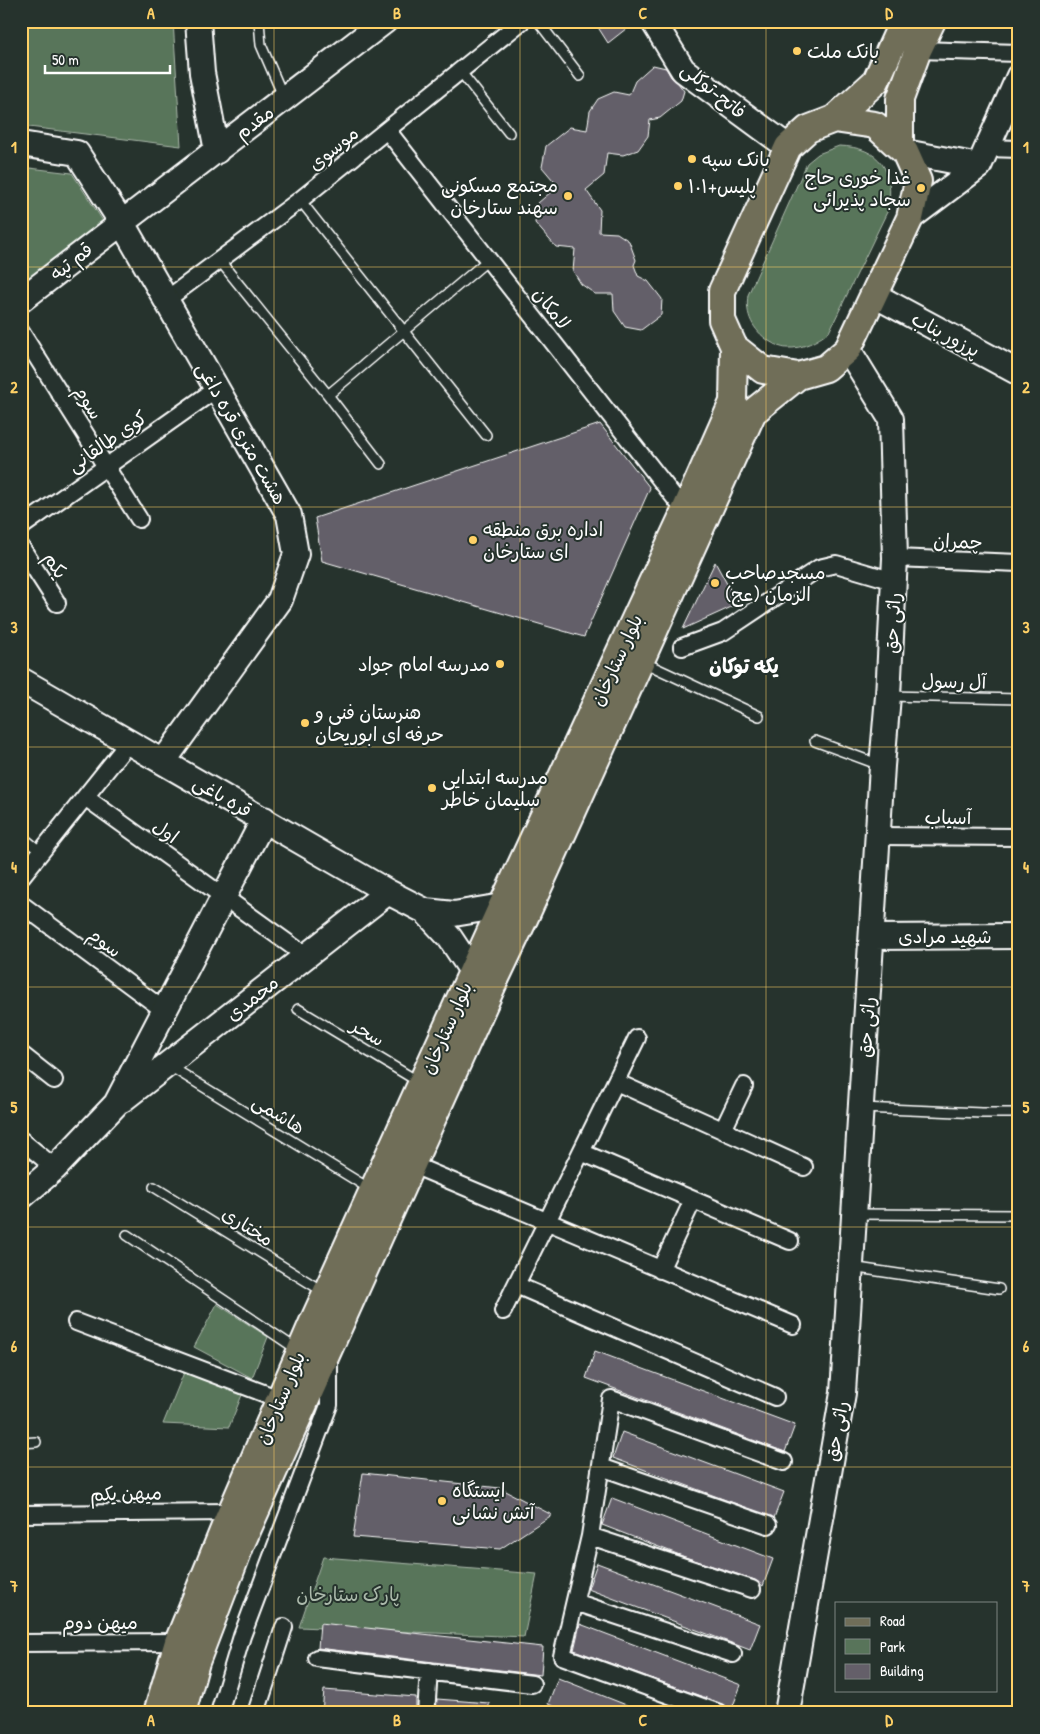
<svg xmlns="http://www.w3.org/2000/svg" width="1040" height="1734" font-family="'Patrick Hand','Playpen Sans Arabic',sans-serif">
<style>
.green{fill:#58745a;stroke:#acbaac}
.building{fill:#645f69;stroke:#fff}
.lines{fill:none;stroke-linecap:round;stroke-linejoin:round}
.lane-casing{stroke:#fff;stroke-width:12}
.street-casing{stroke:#fff;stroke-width:20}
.secondary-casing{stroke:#fff;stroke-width:28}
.primary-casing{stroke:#fff;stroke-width:30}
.lane{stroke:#26332d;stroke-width:9}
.street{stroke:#26332d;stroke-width:16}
.secondary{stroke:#26332d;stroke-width:24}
.primary{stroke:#706e59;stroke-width:26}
.grid{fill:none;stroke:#ffd166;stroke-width:1;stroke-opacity:0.55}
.poi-dot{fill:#ffd166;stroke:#26332d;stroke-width:2}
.labels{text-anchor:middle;stroke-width:4;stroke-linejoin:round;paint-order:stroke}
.poi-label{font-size:19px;fill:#fff;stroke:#26332d;text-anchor:start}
.street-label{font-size:19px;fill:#fff;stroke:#26332d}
.park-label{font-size:19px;fill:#acbaac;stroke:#26332d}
.neighbourhood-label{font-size:20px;font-weight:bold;fill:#fff;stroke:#26332d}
.neatline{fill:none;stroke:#ffd166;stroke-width:2}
.grid-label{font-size:16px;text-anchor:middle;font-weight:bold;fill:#ffd166}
</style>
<rect width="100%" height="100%" fill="#26332d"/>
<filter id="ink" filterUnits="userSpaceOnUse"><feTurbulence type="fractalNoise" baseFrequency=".02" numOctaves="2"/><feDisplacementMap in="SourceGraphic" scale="10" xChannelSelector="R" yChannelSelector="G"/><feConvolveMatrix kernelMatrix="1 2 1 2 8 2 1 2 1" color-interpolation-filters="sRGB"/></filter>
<g filter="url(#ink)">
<path class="green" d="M21,21H173L181,146L21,126Z
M839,146C881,147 895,171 888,210L829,332C817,341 803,349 787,348C781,348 774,344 769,341C753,330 745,315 748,295L807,163L818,154Z
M21,167L72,173L103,221L122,223L21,292Z
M217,1304L268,1337L252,1378L194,1347Z
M185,1370L244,1390L229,1427L163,1424Z
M323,1557L537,1574L524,1637L299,1627Z"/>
<path class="building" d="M594,21H636L608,43Z
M653,65L666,68L671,77L678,83L684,91L681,101L660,118L650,120L648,136L638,150L623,155L607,153L604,175L586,190L600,210L599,232L617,233L629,241L636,260L634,265L638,276L648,281L662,299L661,315L641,330L625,327L614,311L613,294H595L581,284L573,271L575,249L556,247L535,223L538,203L558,186L542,167L546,146L570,127L587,130L590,111L598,99L614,92L629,95L635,81Z
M600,424L650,488L584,637L322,561L315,518Z
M715,562L738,604L683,629Z
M595,1351L795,1425L785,1452L586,1378Z
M622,1432L784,1492L774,1518L613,1458Z
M363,1473L500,1488L552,1515L500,1549L353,1537Z
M612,1498L773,1559L763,1586L755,1580L685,1557L602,1525Z
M597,1563L760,1624L750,1650L588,1589Z
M320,1623L543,1647L541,1675L318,1648Z
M580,1624L741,1685L731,1711L722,1704L574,1650Z
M558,1678L644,1712L643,1713H571L548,1704Z
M324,1690L416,1697V1713H322Z
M437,1699L489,1703V1713H436Z"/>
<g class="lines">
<defs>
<path id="lane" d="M259,21L261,45L283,96
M538,21L580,76
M460,71L509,133
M300,200L486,435
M220,261L328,395L381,464
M328,395L488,260
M643,662L759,716
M889,696L1019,699
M815,741L880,765
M21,836L41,852
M298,1009L419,1082
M168,1065L370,1189
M861,1108L982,1113H1019
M154,1187L324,1292
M855,1214L1019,1215
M127,1235L298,1350
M851,1267L999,1289
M21,1443L36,1442"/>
<path id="street" d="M918,50L1019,53
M387,130L685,511
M987,148L1019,149
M166,300L300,200L522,21
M21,332L139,519
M21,527L216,389
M21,547L57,603
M895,558L1019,563
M682,647L723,632L819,568L836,564L894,581
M85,797L306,956
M878,836L1019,837
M21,877L129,742
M21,904L165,1011
M21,1054L54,1080
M616,1082L804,1167
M723,1130L744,1086
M21,1140L55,1168
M581,1152L790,1241
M413,1165L793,1325
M660,1270L693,1200
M516,1285L775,1397
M503,1311L637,1038
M76,1322L287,1402
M601,1467L768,1525
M21,1514L231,1512
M590,1536L752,1589
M575,1602L733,1654
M21,1643L178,1642
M317,1658L532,1684
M219,1713L242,1636L329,1405V1359
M256,1713L284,1627
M426,1713L429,1671
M719,1713L562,1656L590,1536L611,1399L784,1462"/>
<path id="secondary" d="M198,21L202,73L217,151
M653,21L683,70L788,147
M21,144L77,153L122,223L289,515L296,554L280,600L163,762
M905,152L979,166L910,218
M979,166L1019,76
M874,295L1019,373
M21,300L385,21
M21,680L388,892L425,911L454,914L502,906L516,913
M425,911L450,938L472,971L487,978
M872,937L1019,936
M122,1100L388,892
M21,1197L55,1168L116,1104L264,819
M787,1713L843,1393L882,766L888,696L895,558L891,419L848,349"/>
<path id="primary" d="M834,119L875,125L905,152L918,181L910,218L848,349L826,368L798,376L763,370L734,347L722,320V291L788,147L808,129Z
M834,119L876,81L903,21
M900,147V99L918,50L932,21
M157,1713L178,1642L226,1524L313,1322L502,906L685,511L733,402L734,347
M182,1713L196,1662L241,1544L494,982L525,917L753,412L798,376"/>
</defs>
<use href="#lane" class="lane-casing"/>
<use href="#street" class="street-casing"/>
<use href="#secondary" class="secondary-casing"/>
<use href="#primary" class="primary-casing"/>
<use href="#lane" class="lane"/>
<use href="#street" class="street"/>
<use href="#secondary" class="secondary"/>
<use href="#primary" class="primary"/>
</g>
</g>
<path class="grid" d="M274,21V1713M520,21V1713M766,21V1713M21,267H1019M21,507H1019M21,747H1019M21,987H1019M21,1227H1019M21,1467H1019"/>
<g class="poi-dot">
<circle cx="797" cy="51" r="5"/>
<circle cx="692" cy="159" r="5"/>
<circle cx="678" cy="186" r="5"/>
<circle cx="921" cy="188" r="5"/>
<circle cx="568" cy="196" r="5"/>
<circle cx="473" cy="540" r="5"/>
<circle cx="715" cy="583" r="5"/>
<circle cx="500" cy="664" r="5"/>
<circle cx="305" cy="723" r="5"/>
<circle cx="432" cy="788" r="5"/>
<circle cx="442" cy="1501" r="5"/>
</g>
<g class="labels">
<g class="poi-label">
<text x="807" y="58">بانک ملت</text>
<text x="702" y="166">بانک سپه</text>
<text x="911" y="184" text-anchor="end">غذا خوری حاج<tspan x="911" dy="22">سجاد پذیرائی</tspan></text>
<text x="558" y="192" text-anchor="end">مجتمع مسکونی<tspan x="558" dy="22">سهند ستارخان</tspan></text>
<text x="688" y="193">پلیس+۱۰۱</text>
<text x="483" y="536">اداره برق منطقه<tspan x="483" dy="22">ای ستارخان</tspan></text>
<text x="725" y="579">مسجدصاحب<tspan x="725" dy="22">الزمان (عج)</tspan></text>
<text x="490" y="671" text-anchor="end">مدرسه امام جواد</text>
<text x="315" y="719">هنرستان فنی و<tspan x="315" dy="22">حرفه ای ابوریحان</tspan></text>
<text x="442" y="784">مدرسه ابتدایی<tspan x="442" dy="22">سلیمان خاطر</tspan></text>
<text x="452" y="1497">ایستگاه<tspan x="452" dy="22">آتش نشانی</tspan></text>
</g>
<g class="street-label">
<text transform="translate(714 90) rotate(39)" y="7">فاتح-توکلی</text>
<text transform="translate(254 122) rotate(-37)" y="7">مقدم</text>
<text transform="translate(333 148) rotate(-39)" y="7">موسوی</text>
<text transform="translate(71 261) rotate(-38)" y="7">قم تپه</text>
<text transform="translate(552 308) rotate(52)" y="7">لامکان</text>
<text transform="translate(946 334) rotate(28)" y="7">پرزور بناب</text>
<text transform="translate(89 402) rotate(58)" y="7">سوم</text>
<text transform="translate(242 433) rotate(60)" y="7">هشت متری قره داغی</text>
<text transform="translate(107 441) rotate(-35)" y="7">کوی طالقانی</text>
<text transform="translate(958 541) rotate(2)" y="7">چمران</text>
<text transform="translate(56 565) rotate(58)" y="7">یکم</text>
<text transform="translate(892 623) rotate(-87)" y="7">راثی حق</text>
<text transform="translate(616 660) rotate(-65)" y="7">بلوار ستارخان</text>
<text transform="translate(954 681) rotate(1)" y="7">آل رسول</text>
<text transform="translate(223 796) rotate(30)" y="7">قره باغی</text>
<text x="948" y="824">آسیاب</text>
<text transform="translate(166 831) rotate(36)" y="7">اول</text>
<text x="945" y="943">شهید مرادی</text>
<text transform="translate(105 942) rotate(37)" y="7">سوم</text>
<text transform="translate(252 998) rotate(-38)" y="7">محمدی</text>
<text transform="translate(866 1027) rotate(-86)" y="7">راثی حق</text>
<text transform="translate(446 1028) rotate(-66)" y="7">بلوار ستارخان</text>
<text transform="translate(368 1032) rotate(31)" y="7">سحر</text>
<text transform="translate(279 1114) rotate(32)" y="7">هاشمی</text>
<text transform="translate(248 1226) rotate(32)" y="7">مختاری</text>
<text transform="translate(280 1398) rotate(-67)" y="7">بلوار ستارخان</text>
<text transform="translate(836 1431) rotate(-80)" y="7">راثی حق</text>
<text transform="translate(126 1493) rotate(-1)" y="7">میهن یکم</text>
<text x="100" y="1629">میهن دوم</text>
</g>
<g class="park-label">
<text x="348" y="1601">پارک ستارخان</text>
</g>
<g class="neighbourhood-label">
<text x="744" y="673">یکه توکان</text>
</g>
</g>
<rect width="1040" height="1734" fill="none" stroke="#26332d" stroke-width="55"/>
<rect x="835" y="1602" width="162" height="90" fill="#26332d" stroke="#7d8581"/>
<rect x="845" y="1618" width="25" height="8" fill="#706e59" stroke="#7d8581"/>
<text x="880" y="1626" font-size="15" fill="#ffffff">Road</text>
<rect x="845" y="1639" width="25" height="15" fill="#58745a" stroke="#7d8581"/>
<text x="880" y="1652" font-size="15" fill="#ffffff">Park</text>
<rect x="845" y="1664" width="25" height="15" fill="#645f69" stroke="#7d8581"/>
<text x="880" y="1676" font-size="15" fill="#ffffff">Building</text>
<path d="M45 65v8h125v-8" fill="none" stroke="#ffffff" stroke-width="2.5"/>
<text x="52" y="65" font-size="15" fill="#ffffff" stroke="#26332d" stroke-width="4" paint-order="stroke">50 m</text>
<rect x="28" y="28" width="984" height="1678" class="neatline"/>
<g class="grid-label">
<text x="151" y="19">A</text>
<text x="397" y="19">B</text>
<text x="643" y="19">C</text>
<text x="889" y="19">D</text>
<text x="14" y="153">1</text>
<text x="1026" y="153">1</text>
<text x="14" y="393">2</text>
<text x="1026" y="393">2</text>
<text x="14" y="633">3</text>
<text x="1026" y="633">3</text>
<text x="14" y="873">4</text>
<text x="1026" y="873">4</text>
<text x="14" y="1113">5</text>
<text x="1026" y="1113">5</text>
<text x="14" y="1352">6</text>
<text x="1026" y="1352">6</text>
<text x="14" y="1592">7</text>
<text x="1026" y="1592">7</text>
<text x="151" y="1726">A</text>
<text x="397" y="1726">B</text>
<text x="643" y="1726">C</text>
<text x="889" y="1726">D</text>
</g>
</svg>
